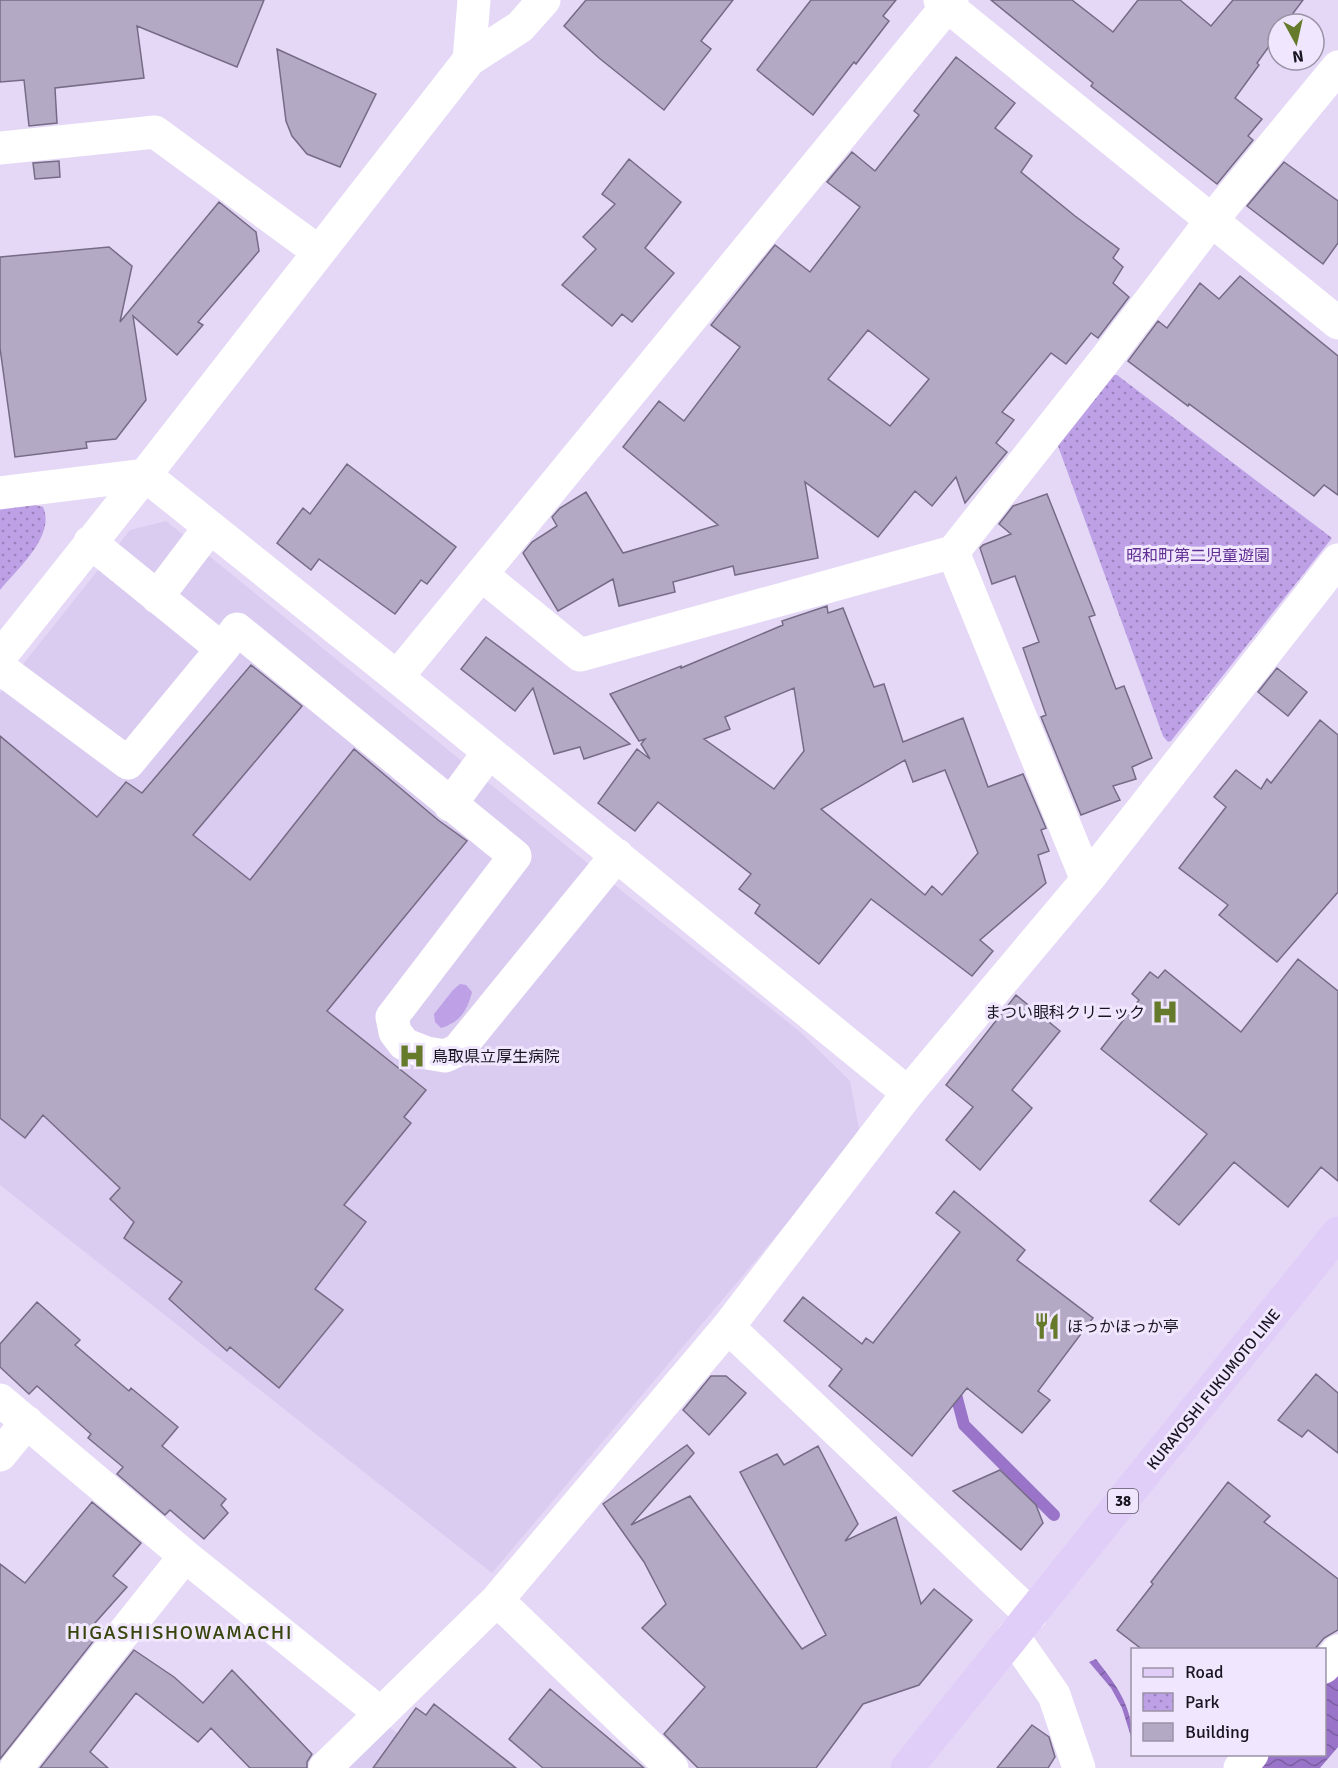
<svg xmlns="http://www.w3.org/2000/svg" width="1338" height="1768" font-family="Signika,'Noto Sans JP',sans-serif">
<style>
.built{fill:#dacbf0}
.grass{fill:#bda0e6}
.park{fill:url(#park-dots)}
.water{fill:url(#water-waves)}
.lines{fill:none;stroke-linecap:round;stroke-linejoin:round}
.stream{stroke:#9974c8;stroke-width:12}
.building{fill:#b4a9c5;stroke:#766b86;stroke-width:1.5;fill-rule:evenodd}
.minor{stroke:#fff;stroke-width:33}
.major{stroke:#e0cef9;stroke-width:33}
.labels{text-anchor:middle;stroke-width:6;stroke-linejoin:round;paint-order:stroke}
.shield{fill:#f0e7ff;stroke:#5a5463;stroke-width:1.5}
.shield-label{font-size:15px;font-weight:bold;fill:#191520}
.park-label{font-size:16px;fill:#602d92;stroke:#f0e7ff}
.poi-label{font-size:16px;fill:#191520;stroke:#f0e7ff;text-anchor:start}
.street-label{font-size:16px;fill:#191520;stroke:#f0e7ff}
.quarter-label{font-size:20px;letter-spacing:1.5px;fill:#37450d;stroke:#f0e7ff}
</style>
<defs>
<pattern id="park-dots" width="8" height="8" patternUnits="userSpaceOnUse" patternTransform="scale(1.5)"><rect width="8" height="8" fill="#bda0e6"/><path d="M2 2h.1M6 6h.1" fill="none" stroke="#9981ba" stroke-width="1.8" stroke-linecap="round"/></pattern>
<pattern id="water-waves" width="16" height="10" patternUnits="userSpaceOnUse" patternTransform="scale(1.5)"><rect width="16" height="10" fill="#9974c8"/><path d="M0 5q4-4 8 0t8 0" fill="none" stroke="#7c5ea2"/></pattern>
</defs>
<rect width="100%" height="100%" fill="#e4d8f6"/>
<path class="built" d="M166,521L622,891L799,1031L850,1081L859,1129L858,1139L492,1573L0,1185V693L130,530Z
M387,1725L440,1768H343Z"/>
<path class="grass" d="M460,984L466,985L472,992C467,1011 460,1022 441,1028L435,1022L434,1014L453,990Z"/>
<path class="park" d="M1113,375H1117L1332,538L1171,741L1168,742L1163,736L1057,443Z
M35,505L43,507C56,536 17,569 0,590V508Z"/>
<path class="water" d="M1096,1659C1116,1685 1133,1706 1132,1740L1122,1708L1111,1688L1089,1662Z
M1338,1670V1747L1320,1768H1254L1265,1755L1324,1754L1325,1686Z"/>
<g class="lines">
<path class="stream" d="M955,1384V1391L964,1425L1054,1515"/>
</g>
<path class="building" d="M0,0H264L237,67L137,26L144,78L55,88L57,123L29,126L24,80L0,82Z
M586,0H733L701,41L711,49L664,110L599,58L564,26Z
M811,0H896L883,16L889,21L856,64L854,62L813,115L757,70Z
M991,0H1072L1113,32L1138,0H1180L1211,26L1233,0H1303L1285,24H1278V34L1257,63L1259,65L1235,98L1262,119L1248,136L1253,140L1217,184L1091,86L1093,83Z
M277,49L376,94L340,167L307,154L292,136L286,121Z
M956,57L1015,103L995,128L1032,156L1021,172L1075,216L1119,249L1113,258L1123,267L1113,283L1129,297L1098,338L1091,333L1066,364L1051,353L1002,412L1014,420L996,443L1007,452L965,503L956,477L932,506L915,491L878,537L805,482L818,558L735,575L733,566L673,582L675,592L619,606L613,579L558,611L523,553L532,542L557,526L552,517L560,508L586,492L623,553L718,525L623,447L659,401L684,421L740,347L711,325L775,245L810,272L860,207L827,182L852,152L875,171L919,115L914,111ZM868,330L929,379L890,426L828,379Z
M629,159L681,202L645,248L674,273L632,322L622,314L612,326L562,285L596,249L583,237L615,204L602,194Z
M59,161L60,177L35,179L33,163Z
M1284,162L1338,201V243L1323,264L1247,206Z
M219,202L256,232L259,251L198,322L203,325L177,355L133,316L146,400L116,439L86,442L87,448L15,457L0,348V257L109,247L132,266L120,322Z
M1240,276L1338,356V495L1324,485L1314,496L1189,404L1188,406L1128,361L1158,321L1167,328L1200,283L1219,299Z
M347,464L456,547L427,584L421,580L395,614L319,559L311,570L277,543L303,508L310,514Z
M1047,494L1095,615L1089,617L1116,689L1124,686L1152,758L1132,767L1136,779L1113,786L1120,800L1081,815L1041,717L1046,715L1023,648L1039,642L1015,576L992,584L980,548L983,545L1011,534L999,524L1013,506Z
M827,606L828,613L843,608L874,687L884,684L903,742L963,718L988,787L1023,774L1046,828L1041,830L1049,851L1038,855L1046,883L980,940L993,951L972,976L871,899L819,964L755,913L760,905L739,889L751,874L658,802L635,831L598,803L637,749L650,759L641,744L645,739L639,741L610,694L681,666V668L783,625L782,621ZM794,688L804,751L774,789L704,739L730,729L725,717ZM905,760L913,782L945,770L978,853L942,895L932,886L925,895L821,809Z
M486,637L612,730L630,744L584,759L580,747L554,754L533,688L515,711L461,669Z
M251,665L302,706L193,835L250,880L354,749L438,820L467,841L327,1011L426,1090L404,1117L411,1123L344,1205L366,1222L315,1289L343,1310L279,1388L230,1347L227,1351L169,1299L182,1282L124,1238L134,1222L110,1199L120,1188L43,1115L25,1138L0,1118V736L97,817L126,782L142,793Z
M1277,668L1307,692L1288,716L1258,692Z
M1320,720L1338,735V892L1277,962L1219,915L1228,905L1179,868L1226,807L1214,797L1236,770L1261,789L1267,779L1271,783Z
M1298,959L1338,991V1181L1321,1167L1288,1207L1234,1162L1179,1225L1150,1201L1207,1134L1101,1049L1139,1000L1132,994L1150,972L1158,978L1165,970L1241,1032Z
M1016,995L1060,1031L1012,1090L1032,1108L980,1170L946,1140L973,1107L946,1085Z
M954,1191L1025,1250L1017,1260L1093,1318L1038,1391L1050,1400L1022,1433L967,1388L912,1456L829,1386L842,1369L784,1321L803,1297L862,1344L866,1338L873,1343L960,1232L936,1213Z
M37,1302L80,1340L75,1345L129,1391L131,1388L178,1427L162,1446L226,1499L221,1505L228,1513L204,1539L170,1510L165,1515L117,1474L123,1467L88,1438L91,1434L37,1386L29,1394L0,1367V1344Z
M1316,1374L1338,1393V1453L1308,1430L1302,1437L1278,1420Z
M711,1376H726L746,1393L709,1435L683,1410Z
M687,1445L694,1453L631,1525L690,1496L802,1649L826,1635L740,1472L777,1454L784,1465L818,1446L858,1524L845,1541L896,1517L921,1604L934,1589L972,1620L919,1685L863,1704L816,1768H698L664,1734L705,1687L642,1628L666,1604L644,1562L603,1504Z
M1000,1470L1036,1505L1043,1523L1021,1550L953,1491Z
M1228,1482L1270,1516L1264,1522L1338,1579V1630L1324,1638L1314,1650H1143L1117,1630L1153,1584L1151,1582Z
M92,1502L141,1543L113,1576L127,1587L95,1623L103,1629L0,1759V1564L25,1583Z
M134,1650L174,1677L203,1703L232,1670L312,1754L307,1762V1768H250L211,1728L198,1742L136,1693L90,1752L108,1768H40Z
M550,1689L644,1768H543L509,1739Z
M434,1704L516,1768H373L416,1708L426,1715Z
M1032,1725L1049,1737L1055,1757L1048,1768H997Z"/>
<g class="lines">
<path class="minor" d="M940,0L1338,323
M469,60L474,0
M0,148L155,132L319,252
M0,493L145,475L397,677L908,1093
M953,552L1087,880
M482,575L580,655L953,552L1105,360L1211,221L1338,67
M157,597L210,527
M222,649L237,629L515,856L392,1017L395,1032L404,1044L427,1053L445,1056L458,1050L617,855
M0,657L145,475L469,60L520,27L544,0
M0,668L128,763L222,649L90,542
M397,677L952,0
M450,805L489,752
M728,1327L1031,1615
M0,1400L185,1556L380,1713
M0,1455L27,1422
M497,1600L672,1768
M1013,1636L1054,1695L1079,1768
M1324,1667L1338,1651
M16,1768L185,1556
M325,1768L497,1600L728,1327L908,1093L1087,880L1338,560
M1240,1768L1252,1754"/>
<path class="major" d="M907,1768L1338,1233"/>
</g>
<defs>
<symbol id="hospital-bare" viewBox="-9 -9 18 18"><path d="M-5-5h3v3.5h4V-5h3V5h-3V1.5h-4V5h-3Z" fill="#657a2b" stroke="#f0e7ff" stroke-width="2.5" paint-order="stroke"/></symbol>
<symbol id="restaurant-bare" viewBox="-9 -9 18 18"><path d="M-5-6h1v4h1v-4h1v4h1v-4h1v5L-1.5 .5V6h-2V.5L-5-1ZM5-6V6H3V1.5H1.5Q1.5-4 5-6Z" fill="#657a2b" stroke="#f0e7ff" stroke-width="2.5" paint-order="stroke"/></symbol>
</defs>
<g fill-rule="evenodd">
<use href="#hospital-bare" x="1146" y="993" width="38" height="38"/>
<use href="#hospital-bare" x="393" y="1037" width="38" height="38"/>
<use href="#restaurant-bare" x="1028" y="1307" width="38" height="38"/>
</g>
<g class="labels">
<rect class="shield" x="1108" y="1489" width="30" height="24" rx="4.5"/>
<g class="shield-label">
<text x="1123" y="1506">38</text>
</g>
<g class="park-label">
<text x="1198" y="561">昭和町第二児童遊園</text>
</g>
<g class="poi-label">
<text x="1145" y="1018" text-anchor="end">まつい眼科クリニック</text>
<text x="432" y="1062">鳥取県立厚生病院</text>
<text x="1067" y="1332">ほっかほっか亭</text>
</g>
<g class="street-label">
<text transform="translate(1213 1389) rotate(-51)" y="6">KURAYOSHI FUKUMOTO LINE</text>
</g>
<g class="quarter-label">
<text x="180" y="1639">HIGASHISHOWAMACHI</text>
</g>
</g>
<rect x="1131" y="1648" width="195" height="108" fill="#f0e7ff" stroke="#9a93a6" stroke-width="1.5"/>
<rect x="1143" y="1668" width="30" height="9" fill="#e0cef9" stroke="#9a93a6" stroke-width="1.5"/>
<text x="1185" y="1678" font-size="18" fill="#191520">Road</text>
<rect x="1143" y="1693" width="30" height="18" fill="url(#park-dots)" stroke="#9a93a6" stroke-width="1.5"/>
<text x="1185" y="1708" font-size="18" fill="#191520">Park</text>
<rect x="1143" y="1723" width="30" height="18" fill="#b4a9c5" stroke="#9a93a6" stroke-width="1.5"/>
<text x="1185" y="1738" font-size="18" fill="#191520">Building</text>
<g transform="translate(1296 42) rotate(172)"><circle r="28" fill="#f0e7ff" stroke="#9a93a6" stroke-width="1.5"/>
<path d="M0-4.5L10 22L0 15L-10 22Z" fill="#657a2b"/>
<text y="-9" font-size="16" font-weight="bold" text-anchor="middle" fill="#191520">N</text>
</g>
</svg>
